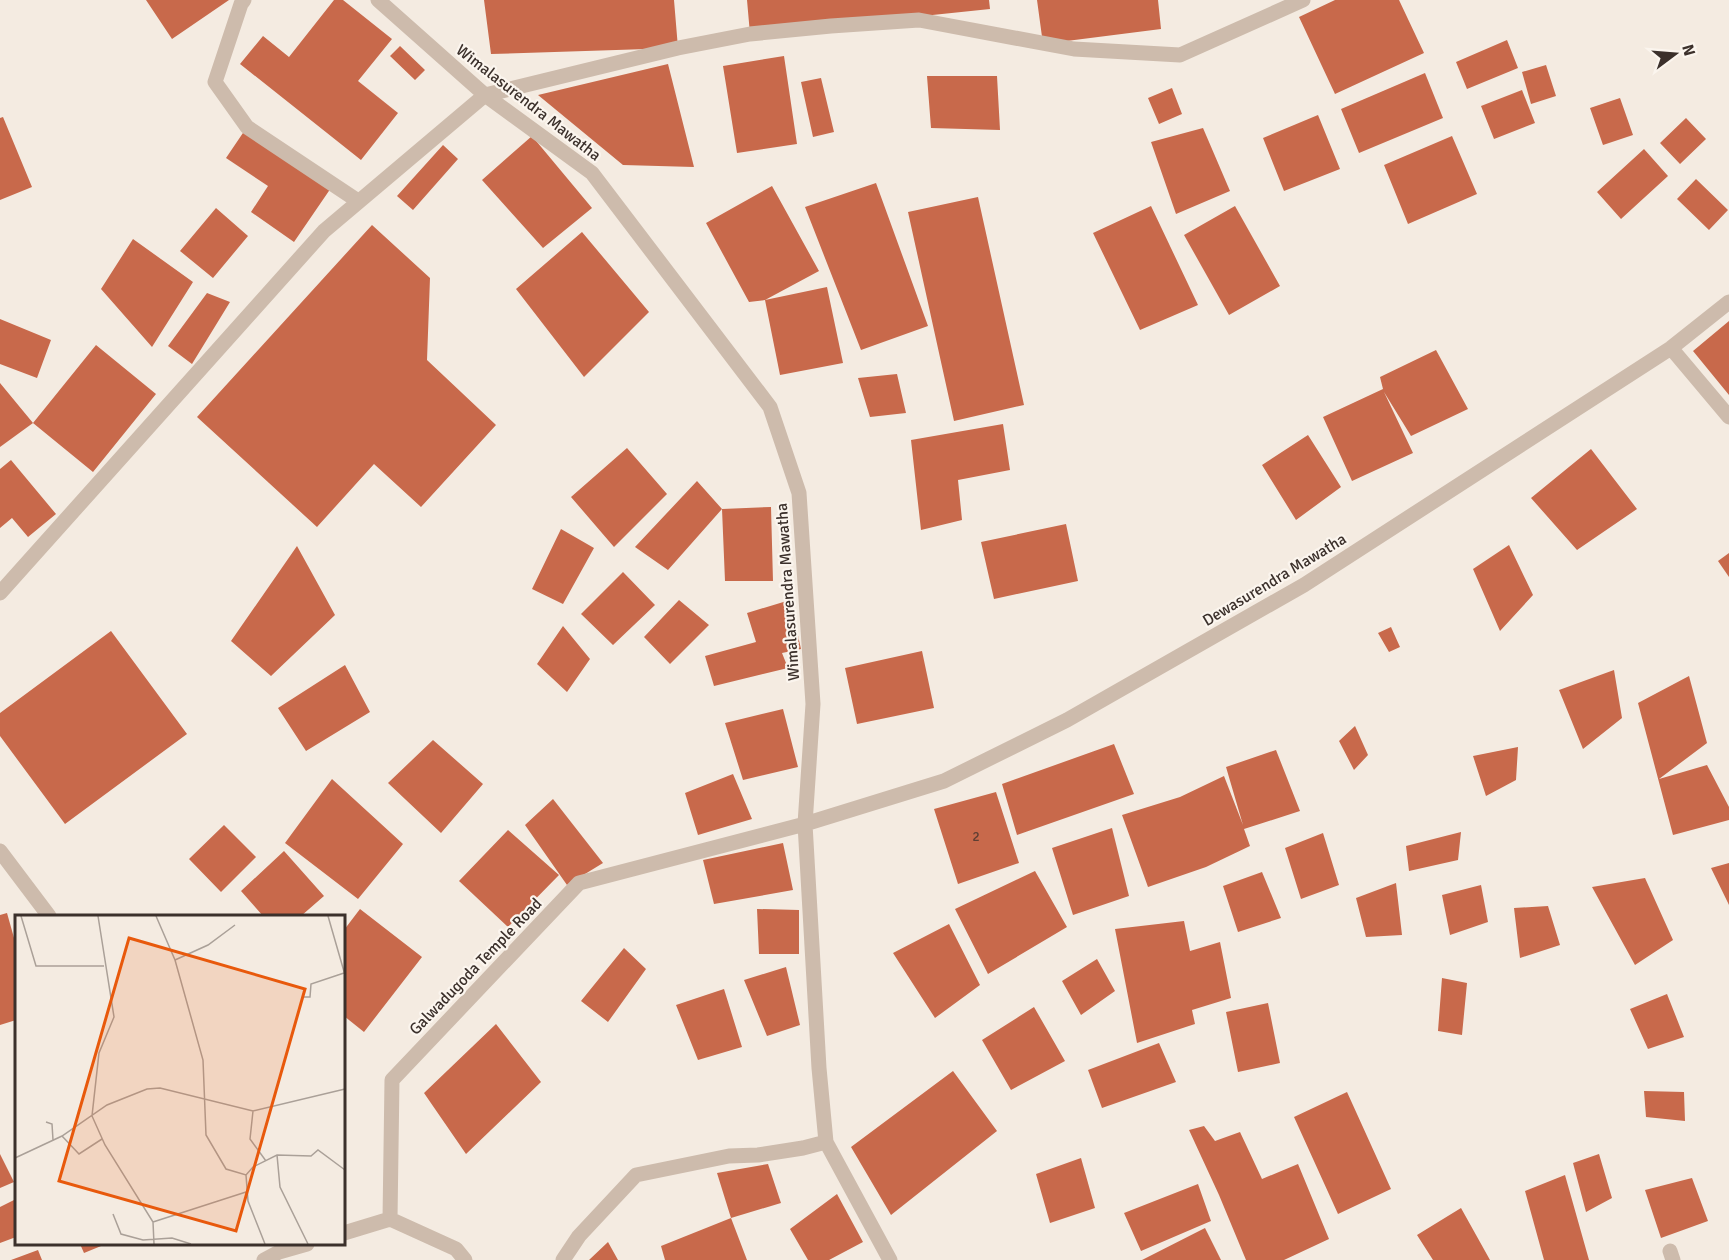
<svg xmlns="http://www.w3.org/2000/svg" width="1729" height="1260" font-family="Signika,sans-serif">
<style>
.building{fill:#c8694b}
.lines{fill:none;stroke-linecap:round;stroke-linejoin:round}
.minor{stroke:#cdbbac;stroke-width:15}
.labels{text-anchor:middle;stroke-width:4.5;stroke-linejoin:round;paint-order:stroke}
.number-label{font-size:14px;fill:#5e3e33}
.street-label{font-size:16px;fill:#3b302b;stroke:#fbf5ee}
.inset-road{fill:none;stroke:#aaa098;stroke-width:1.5}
.view{fill:#e8590c;fill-opacity:0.15;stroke:#e8590c;stroke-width:3}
.inset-edge{fill:none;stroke:#3b302b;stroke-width:3}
</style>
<rect width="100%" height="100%" fill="#f4ebe1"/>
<path class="building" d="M146,0H229L172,39Z
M334,0H343L392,39L358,81L398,113L361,160L240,64L263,36L289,57Z
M484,0H674L678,48L491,54Z
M747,0H989L990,9L750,34Z
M1037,0H1158L1161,29L1043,44Z
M1335,0H1399L1424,53L1335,94L1299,17Z
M1507,40L1518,68L1467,89L1456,62Z
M400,46L425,70L415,80L390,56Z
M784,56L797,144L737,153L723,66Z
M668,64L694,167L623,165L538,95Z
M1546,65L1556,96L1531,104L1522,72Z
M1425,73L1443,118L1359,153L1341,109Z
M927,76H997L1000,130L931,128Z
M821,78L834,132L813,137L801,82Z
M1172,88L1182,114L1159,124L1148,98Z
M1522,90L1535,123L1494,139L1481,106Z
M1620,98L1633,135L1603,145L1590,108Z
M1318,115L1340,169L1284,191L1263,138Z
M3,117L32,187L0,200V118Z
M1686,118L1706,139L1680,164L1660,143Z
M247,127L333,185L294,242L251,212L268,186L226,158Z
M1203,128L1230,191L1176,214L1151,142Z
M532,136L592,208L543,248L482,180Z
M1452,136L1477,194L1408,224L1384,165Z
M443,145L458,159L413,210L397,196Z
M1644,149L1668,176L1621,219L1597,192Z
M1696,179L1728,210L1709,230L1677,199Z
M876,183L928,326L861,350L805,207Z
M772,186L819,271L765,300L827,287L843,363L780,375L765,300L749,302L706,223Z
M978,197L1024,405L954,421L908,212Z
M1151,206L1198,305L1140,330L1093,233Z
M1235,206L1280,286L1229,315L1184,235Z
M216,208L248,236L213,278L180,251Z
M372,225L430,278L427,360L496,425L421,507L374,464L317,527L197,417Z
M582,232L649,312L584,377L516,289Z
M133,239L193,282L152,347L101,289Z
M207,293L230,302L192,364L168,346Z
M0,319L51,340L37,378L0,364Z
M1729,321V395L1693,351Z
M96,345L156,394L93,472L33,423Z
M1436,350L1468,409L1411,436L1384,392L1413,453L1352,481L1323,417L1383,389L1380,377Z
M897,374L906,413L870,417L858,378Z
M0,383L33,423L0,447Z
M1003,424L1010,470L958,480L962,520L921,530L911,440Z
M1308,435L1341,487L1296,520L1262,465Z
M627,448L667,494L614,547L571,497Z
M1591,449L1637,509L1577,550L1531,498Z
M11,460L56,514L28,537L12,518L0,528V469Z
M697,481L722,509L668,570L635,547Z
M771,507L773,581H725L722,509Z
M1066,524L1078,581L994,599L981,542Z
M561,529L594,548L563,604L532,589Z
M1509,545L1533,595L1500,631L1473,569Z
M297,546L335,615L271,676L231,641Z
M1729,553V577L1718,561Z
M623,572L655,605L613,645L581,614Z
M679,600L709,625L670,664L644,637Z
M790,600L801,649L782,653L788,668L714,686L705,656L756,642L747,613Z
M563,626L590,659L567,692L537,664Z
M1391,627L1400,647L1389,652L1378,633Z
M111,631L187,734L65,824L0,736V713Z
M922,651L934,708L857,724L845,668Z
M345,665L370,712L306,751L278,708Z
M1614,670L1622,718L1583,749L1559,690Z
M1689,676L1707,743L1659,779L1707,765L1729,807V820L1673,835L1638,703Z
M783,709L798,767L743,780L725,723Z
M1355,726L1368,755L1354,770L1339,741Z
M433,740L483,784L441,833L388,783Z
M1114,744L1134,794L1017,835L1002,784Z
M1518,747L1516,780L1486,796L1473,756Z
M1276,750L1300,811L1244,829L1250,846L1206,867L1148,887L1122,815L1180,797L1224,776L1243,825L1226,767Z
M733,774L752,819L698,835L685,793Z
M332,779L403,844L358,899L285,843Z
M996,792L1019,863L958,884L934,809Z
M553,799L603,863L567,885L525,825Z
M224,825L256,857L221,892L189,859Z
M1112,828L1129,896L1073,915L1052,848Z
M508,830L559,875L508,927L459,881Z
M1461,832L1458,860L1409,871L1406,846Z
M1323,833L1339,885L1301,899L1285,848Z
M783,843L793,890L714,904L703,860Z
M284,851L324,896L301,916H263L241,891Z
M1729,863V905L1711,868Z
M1035,871L1067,927L988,974L955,909Z
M1262,872L1281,918L1238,932L1223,886Z
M1645,878L1673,940L1635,965L1592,887Z
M1396,883L1402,935L1366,937L1356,898Z
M1481,885L1488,922L1450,935L1442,895Z
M1548,906L1560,945L1520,958L1514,908Z
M360,909L422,957L364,1032L344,1016V930Z
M757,909L799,910V954H759Z
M7,913L16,945V1020L0,1025V915Z
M1184,921L1190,951L1220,942L1231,998L1192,1010L1195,1024L1137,1043L1115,929Z
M949,924L980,985L935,1018L893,953Z
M624,948L646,969L608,1022L581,1001Z
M1097,959L1115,991L1081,1015L1062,981Z
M786,967L800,1025L767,1036L744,980Z
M1442,978L1467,983L1462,1035L1438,1031Z
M724,989L742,1047L698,1060L676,1005Z
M1667,994L1684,1037L1648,1049L1630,1009Z
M1268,1003L1280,1063L1238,1072L1226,1012Z
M1034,1007L1065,1061L1011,1090L982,1040Z
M496,1024L541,1082L466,1154L424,1093Z
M1159,1043L1176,1082L1102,1108L1088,1070Z
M953,1071L997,1131L891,1215L851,1147Z
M1644,1091L1684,1092L1685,1121L1646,1117Z
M1347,1092L1391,1189L1338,1214L1294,1117Z
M1204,1126L1215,1141L1240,1132L1262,1179L1298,1164L1329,1239L1284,1260H1246L1219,1195L1189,1130Z
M0,1154L14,1182L0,1188Z
M1599,1154L1612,1198L1586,1212L1573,1163Z
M1081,1158L1095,1208L1050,1223L1036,1174Z
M768,1164L781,1203L731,1218L717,1173Z
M1565,1175L1589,1260H1544L1525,1191Z
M1692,1178L1708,1221L1661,1238L1645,1190Z
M1198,1184L1211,1221L1141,1251L1124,1213Z
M837,1194L863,1242L829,1260H808L790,1229Z
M16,1199V1237L0,1243V1207Z
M1461,1208L1490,1260H1433L1417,1235Z
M731,1218L747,1260H665L661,1246Z
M1205,1228L1221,1260H1142Z
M608,1242L618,1260H589Z
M80,1244H106L84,1253Z
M38,1250L42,1260H11Z"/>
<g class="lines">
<path class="minor" d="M244,0L241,4L215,82L247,127L358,201
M378,0L485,95L592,173L770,407L799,493L813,704L805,824L819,1068L826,1142L890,1260
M1671,348L1729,417
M0,593L324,231L485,95L678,48L750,34L831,26L919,20L1074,49L1180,55L1303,0
M0,851L49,916
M344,1233L390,1219
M1670,1251L1673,1260
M264,1260L279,1252L307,1244
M465,1260L456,1249L390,1219L392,1080L579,883L805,824L944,781L1067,720L1304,585L1671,348L1729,302
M563,1260L579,1236L636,1175L729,1156L758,1155L803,1148L826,1142"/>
</g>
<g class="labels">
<g class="number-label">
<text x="976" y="841">2</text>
</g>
<g class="street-label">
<text transform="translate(529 102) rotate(38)" y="6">Wimalasurendra Mawatha</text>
<text transform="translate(1274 579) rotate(-31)" y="6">Dewasurendra Mawatha</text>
<text transform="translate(787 592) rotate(-94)" y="6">Wimalasurendra Mawatha</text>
<text transform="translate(475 966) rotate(-46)" y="6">Galwadugoda Temple Road</text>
</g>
</g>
<g transform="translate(15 915)">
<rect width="330" height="330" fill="#f4ebe1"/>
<path class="inset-road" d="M6,1L21,51H89M83,1L99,102L84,138L77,201L90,230L138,307L139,329M141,1L160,45L188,145L191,220L211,254L231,260L238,252L262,240L296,241L303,235L330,255M313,1L330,60M160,45L193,30L220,10M287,82H295L296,69L329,58M238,196L235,224L251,246M31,207L37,209L38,225M47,221L64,239L87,224M262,240L265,272L293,329M0,243L47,221L92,190L132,174L145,173L238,196L330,174M231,260L233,286L250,329M98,299L106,319L128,325L157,323L176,329M138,307L231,277"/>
<path class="view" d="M114,23L290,74L221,316L44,266Z"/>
<rect width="330" height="330" class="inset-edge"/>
</g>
<g transform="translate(1675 54) rotate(74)" stroke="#fbf5ee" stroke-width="4.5" paint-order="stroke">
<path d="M0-4.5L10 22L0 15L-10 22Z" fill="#3b302b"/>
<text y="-9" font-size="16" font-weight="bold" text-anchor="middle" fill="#3b302b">N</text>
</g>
</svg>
